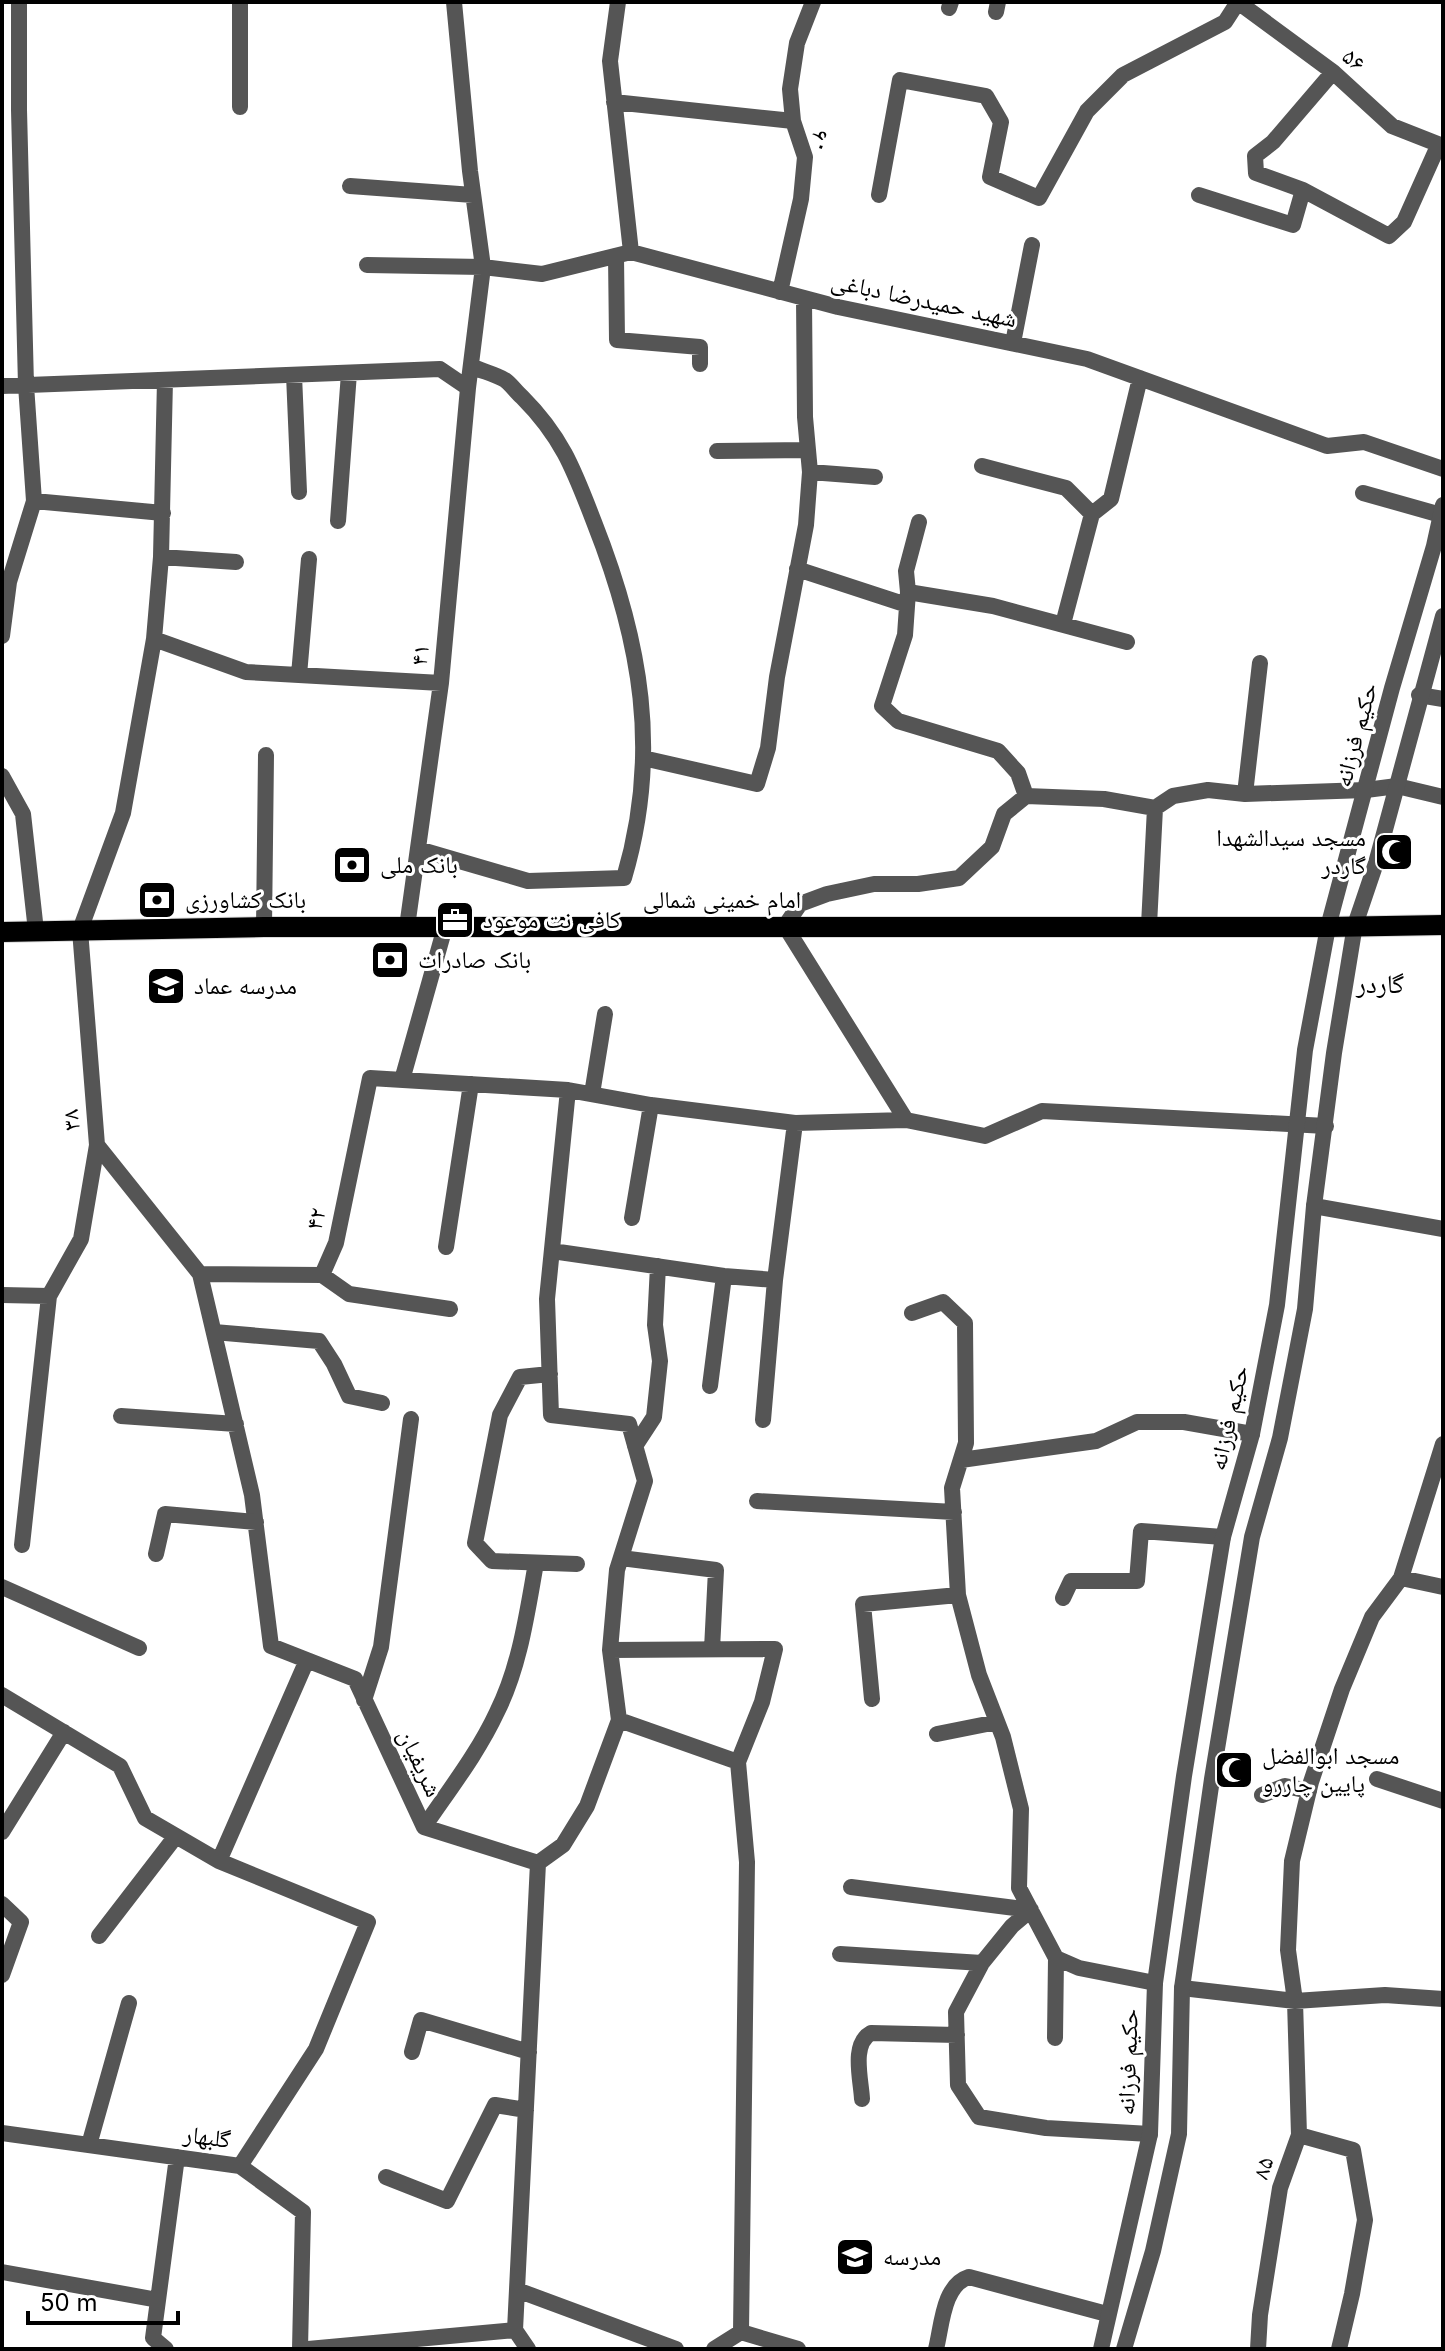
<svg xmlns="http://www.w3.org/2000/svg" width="1445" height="2351" font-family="Inter,'Noto Naskh Arabic',sans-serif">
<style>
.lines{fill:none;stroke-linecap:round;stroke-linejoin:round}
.primary-casing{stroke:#dbdbdb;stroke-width:22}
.minor{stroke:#555;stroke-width:16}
.tertiary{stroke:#555;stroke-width:16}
.primary{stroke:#000;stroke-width:20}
.labels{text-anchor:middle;stroke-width:6;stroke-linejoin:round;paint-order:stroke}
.street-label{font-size:24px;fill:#000;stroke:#fff}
.poi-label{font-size:24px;fill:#000;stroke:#fff;text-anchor:start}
.neighbourhood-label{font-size:26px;fill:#000;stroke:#fff}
</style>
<rect width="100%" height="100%" fill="#fff"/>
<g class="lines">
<defs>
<path id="primary" d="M2,932L264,927H1328L1443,925"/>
</defs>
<use href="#primary" class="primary-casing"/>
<path class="minor" d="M454,2L470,171L483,267L542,274L631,252
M618,2L610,61L631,252L838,307L1087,359L1327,446L1364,442L1443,469
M1238,2L1333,72L1392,126L1443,146
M949,8L951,2
M996,12L998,2
M1333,72L1273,142L1255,156L1256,173L1303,190L1389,236L1404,222L1438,146
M614,102L793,121
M240,107V2
M350,186L473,195
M879,195L900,80L986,96L1001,122L990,177L1039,198L1087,111L1123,75L1225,22L1238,2
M1199,195L1293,225L1303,190
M616,256L617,340L700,347V364
M367,265L483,267L468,388L441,683L407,927
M780,292L801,199L805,157L793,121L790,89L797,43L813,2
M1013,343L1032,245
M294,375L299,492
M2,386L440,369L468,388
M717,451L808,450
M982,466L1066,488L1092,514
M810,472L875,477
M1363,493L1441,515
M34,501L163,513
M338,521L349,373
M919,522L906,571L908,592L905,635L882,706L898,721L998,751L1018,773L1026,796
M161,557L236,562
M797,569L907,605
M908,592L993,606L1127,642
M1063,624L1092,514L1111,499L1140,378
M2,636L9,582L34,501L26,385L19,110V2
M154,639L161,557L165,380
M299,675L309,559
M1419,695L1443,699
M643,758L757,784L768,748L777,677L806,525L810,472L805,417L804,298
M2,776L23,814L36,931
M1245,794L1260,663
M418,849L528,881L624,878C661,753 641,641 594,522C574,470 562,437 522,397C516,392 511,384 505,380C495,374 481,371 471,366
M1149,925L1155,808
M264,927L266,755
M402,1080L445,927
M568,1090L547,1299L551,1415L629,1424L645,1481L617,1570L610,1650L619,1720L738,1762L747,1862L741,2332
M592,1094L605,1014
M906,1120L785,926L800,904L827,894L874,884H918L959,878L992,847L1004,814L1026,796L1104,799L1155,808L1173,796L1208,790L1245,794L1366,790L1397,786L1443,797
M97,1145L200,1274L252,1495L271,1646L355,1679L424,1827L538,1863L515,2330L528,2349
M1314,1206L1443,1229
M632,1218L651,1105
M446,1247L471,1084
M552,1251L724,1276L775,1280
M200,1274L322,1275L336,1243L370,1078L568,1090L651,1105L795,1123L906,1120L985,1136L1042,1111L1326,1126
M322,1275L349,1294L450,1309
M2,1295L49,1296
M912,1313L943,1302L965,1323L966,1443L952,1488L958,1595L979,1675L1003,1737L1021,1809L1019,1888L1056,1958L1079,1968L1155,1983
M214,1332L319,1341L334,1364L349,1396L382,1403
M550,1374L520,1377L500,1415L475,1543L492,1561L577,1564
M710,1386L724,1276
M121,1416L236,1424
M763,1420L775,1280L795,1123
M635,1446L654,1417L660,1361L655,1325L658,1266
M961,1460L1096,1441L1137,1422H1184L1252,1434
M757,1501L954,1512
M22,1545L49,1296L81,1239L97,1145L80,930L123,813L154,639L246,672L441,683
M156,1554L165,1514L256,1522
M621,1558L716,1570L712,1649
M1401,1578L1443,1587
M2,1587L139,1648
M1063,1598L1071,1581H1137L1141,1531L1223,1537
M610,1650L775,1649L762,1702L738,1762
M2,1695L120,1766L145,1818L219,1861L368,1922L316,2049L240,2166
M872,1699L863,1604L958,1595
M364,1700L381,1647L411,1419
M937,1734L997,1722
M1377,1779L1443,1801
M1262,1795L1285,1786L1309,1791
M424,1827C449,1790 478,1753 497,1712C520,1666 527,1613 536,1563
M2,1832L64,1732
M219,1861L307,1660
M538,1863L563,1845L587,1806L619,1720
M851,1887L1031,1910
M2,1904L21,1922L2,1975
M1031,1910L1012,1926L982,1963L956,2012L958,2085L979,2117L1046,2128L1150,2134
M99,1936L176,1836
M840,1954L982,1963
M1182,1988L1295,2001L1385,1995L1443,1999
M1055,2038L1056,1958
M412,2052L421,2020L529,2052
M862,2099C861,2079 851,2044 871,2033L957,2035
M2,2133L240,2166L303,2212L300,2349
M1299,2135L1353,2150L1365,2220L1352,2294L1339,2349
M89,2145L129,2003
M386,2177L447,2201L495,2105L526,2110
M2,2272L158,2300
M517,2290L676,2349
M166,2349L153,2338L177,2157
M308,2349L515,2330
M714,2349L741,2332L798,2349
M936,2349C942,2325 943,2285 969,2277L1107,2314
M1258,2349L1260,2315L1280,2188L1299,2135L1295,2001L1288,1950L1292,1861L1311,1782L1342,1689L1372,1617L1401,1578L1443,1444"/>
<path class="tertiary" d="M1101,2349L1150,2134L1155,1983L1184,1776L1223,1537L1252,1434L1277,1305L1305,1050L1328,927L1392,688L1434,546L1443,505
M1124,2349L1153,2251L1179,2134L1182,1988L1212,1779L1252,1537L1280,1438L1305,1309L1314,1206L1334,1053L1355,925L1376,863L1443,616"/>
<use href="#primary" class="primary"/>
</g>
<defs>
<symbol id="mosque-square" viewBox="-11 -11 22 22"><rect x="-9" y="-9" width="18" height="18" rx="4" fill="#000" stroke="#fff"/><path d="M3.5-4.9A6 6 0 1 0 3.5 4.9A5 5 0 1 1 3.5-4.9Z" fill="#fff"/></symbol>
<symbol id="bank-square" viewBox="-11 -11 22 22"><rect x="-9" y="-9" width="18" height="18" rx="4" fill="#000" stroke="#fff"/><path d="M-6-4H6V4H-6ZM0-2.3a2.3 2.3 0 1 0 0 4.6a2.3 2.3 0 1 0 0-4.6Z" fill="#fff"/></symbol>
<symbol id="office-square" viewBox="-11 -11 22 22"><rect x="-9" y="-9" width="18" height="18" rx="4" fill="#000" stroke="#fff"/><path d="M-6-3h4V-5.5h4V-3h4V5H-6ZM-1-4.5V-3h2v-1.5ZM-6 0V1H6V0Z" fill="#fff"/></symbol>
<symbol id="school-square" viewBox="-11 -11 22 22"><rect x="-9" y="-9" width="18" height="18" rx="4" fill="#000" stroke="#fff"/><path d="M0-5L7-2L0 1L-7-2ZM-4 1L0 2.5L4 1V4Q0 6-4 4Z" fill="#fff"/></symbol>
</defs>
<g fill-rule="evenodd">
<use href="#mosque-square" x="1372" y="830" width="44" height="44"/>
<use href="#bank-square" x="330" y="843" width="44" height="44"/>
<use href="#bank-square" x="135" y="878" width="44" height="44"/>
<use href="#office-square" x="433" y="898" width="44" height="44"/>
<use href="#bank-square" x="368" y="938" width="44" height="44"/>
<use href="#school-square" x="144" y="964" width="44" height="44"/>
<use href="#mosque-square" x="1212" y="1748" width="44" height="44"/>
<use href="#school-square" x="833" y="2235" width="44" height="44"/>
</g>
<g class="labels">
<g class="street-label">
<text transform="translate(1354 60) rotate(41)" y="8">۵۶</text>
<text transform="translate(822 141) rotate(77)" y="8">۶۰</text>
<text transform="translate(924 300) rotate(12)" y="8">شهید حمیدرضا دباغی</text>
<text transform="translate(420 655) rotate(-84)" y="8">۴۱</text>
<text transform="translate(1356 735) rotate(-75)" y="8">حکیم فرزانه</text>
<text x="722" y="908">امام خمینی شمالی</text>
<text transform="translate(71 1120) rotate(-95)" y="8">۳۸</text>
<text transform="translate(316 1219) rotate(-77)" y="8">۴۲</text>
<text transform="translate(1229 1418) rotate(-77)" y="8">حکیم فرزانه</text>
<text transform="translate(420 1763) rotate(65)" y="8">شریفیان</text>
<text transform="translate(1128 2062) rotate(-88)" y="8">حکیم فرزانه</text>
<text transform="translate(207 2137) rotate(8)" y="8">گلبهار</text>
<text transform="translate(1263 2168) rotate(-73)" y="8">۸۵</text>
</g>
<g class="poi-label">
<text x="1366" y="846" text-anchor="end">مسجد سیدالشهدا<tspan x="1366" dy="28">گاردر</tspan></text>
<text x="380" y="873">بانک ملی</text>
<text x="185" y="908">بانک کشاورزی</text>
<text x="483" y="928">کافی نت موعود</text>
<text x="418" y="968">بانک صادرات</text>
<text x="194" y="994">مدرسه عماد</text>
<text x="1262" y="1764">مسجد ابوالفضل<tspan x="1262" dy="28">پایین چاررو</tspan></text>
<text x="883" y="2265">مدرسه</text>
</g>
<g class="neighbourhood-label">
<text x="1380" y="993">گاردر</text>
</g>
</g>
<rect width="1445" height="2351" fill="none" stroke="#000000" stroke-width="8"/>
<path d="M28 2311v12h150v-12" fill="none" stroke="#000000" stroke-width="4"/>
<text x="40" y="2311" font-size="24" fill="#000000" stroke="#ffffff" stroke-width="6" paint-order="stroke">50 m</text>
</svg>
